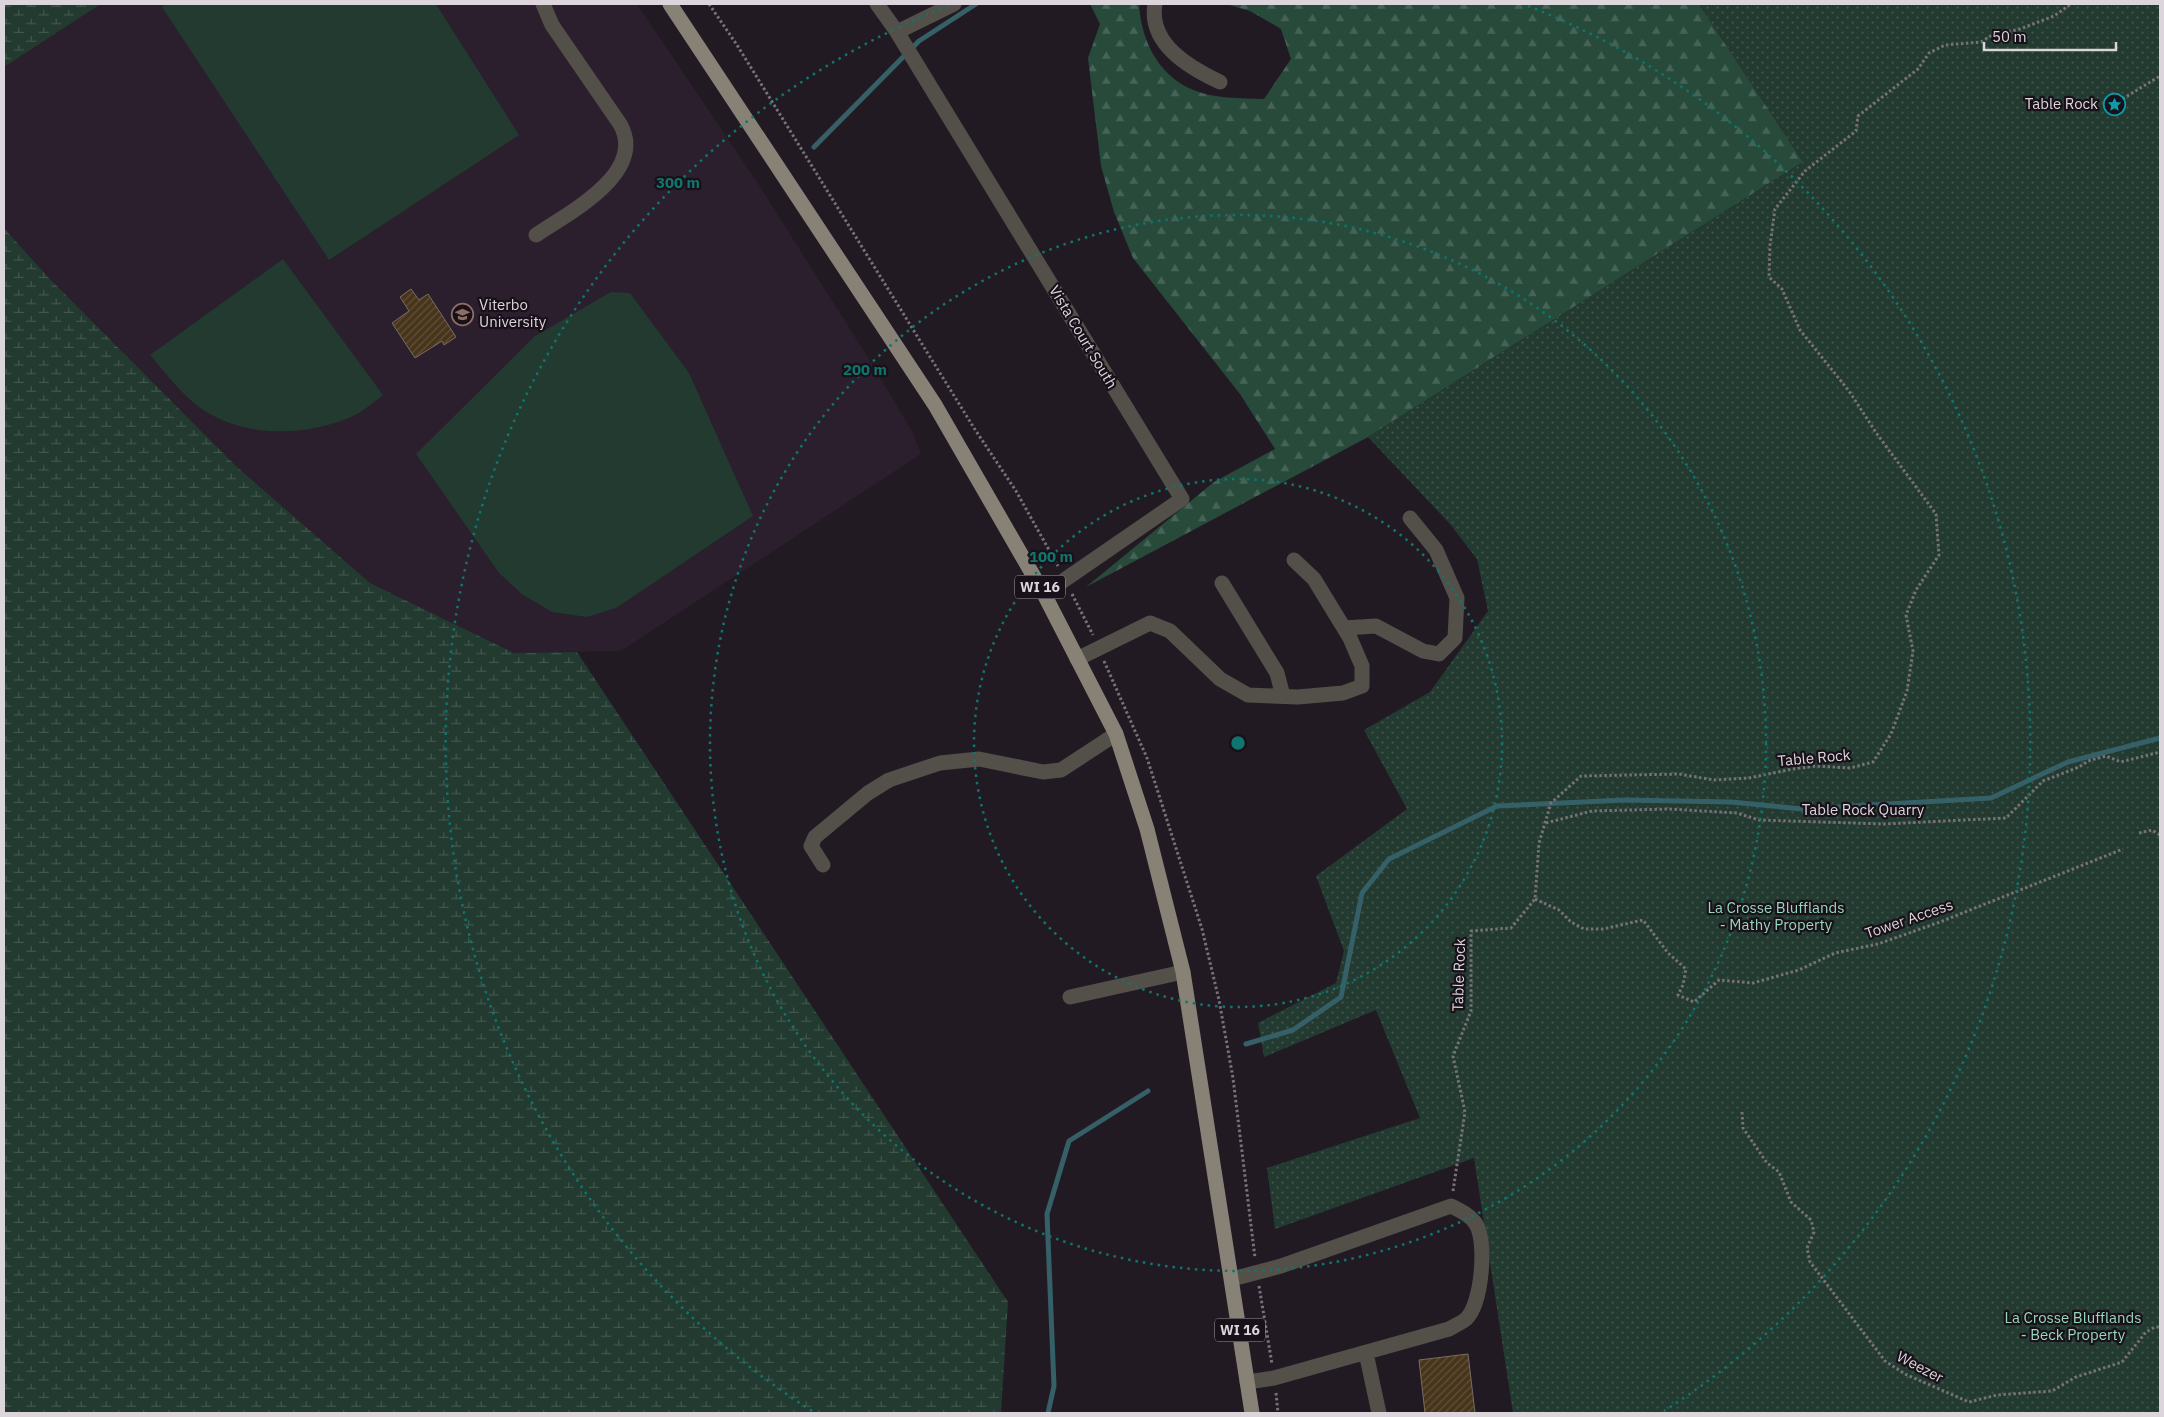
<svg xmlns="http://www.w3.org/2000/svg" width="2164" height="1417" font-family="'IBM Plex Sans',sans-serif">
<style>
.built{fill:#2b1e2d}
.forest{fill:url(#forest-firs)}
.wetland{fill:url(#wetland-marsh)}
.park{fill:url(#park-dots)}
.pitch{fill:#223a2f}
.lines{fill:none;stroke-linecap:round;stroke-linejoin:round}
.stream{stroke:#366067;stroke-width:5}
.building{fill:url(#building-hatch);stroke:#776e62}
.path{stroke:#787179;stroke-width:3;stroke-dasharray:2.5 2.5;stroke-linecap:butt}
.minor{stroke:#53504a;stroke-width:15}
.major{stroke:#888276;stroke-width:15}
.ring{fill:none;stroke:#0f766e;stroke-width:2.5;stroke-dasharray:2.5 5}
.labels{text-anchor:middle;stroke-width:4.5;stroke-linejoin:round;paint-order:stroke}
.shield{fill:#19111a;stroke:#a29ba2;stroke-width:1}
.shield-label{font-size:14px;font-weight:bold;fill:#dcd6dc}
.poi-label{font-size:15px;fill:#dcd6dc;stroke:#19111a;text-anchor:end}
.street-label{font-size:15px;fill:#dcd6dc;stroke:#19111a}
.park-label{font-size:15px;fill:#97d8ba;stroke:#19111a}
.centre{fill:#0f766e;stroke:#19111a;stroke-width:2.5}
.ring-label{font-size:15px;text-anchor:middle;font-weight:bold;fill:#0f766e;stroke:#19111a;stroke-width:4.5;stroke-linejoin:round;paint-order:stroke}
</style>
<defs>
<pattern id="forest-firs" width="22" height="20" patternUnits="userSpaceOnUse" patternTransform="scale(1.25)"><rect width="22" height="20" fill="#274a3b"/><path d="M5 1l3.5 6h-7zM16 11l3.5 6h-7z" fill="#466357"/></pattern>
<pattern id="wetland-marsh" width="20" height="14" patternUnits="userSpaceOnUse" patternTransform="scale(1.25)"><rect width="20" height="14" fill="#223a2f"/><path d="M1 5h8M5 5V1M11 12h8M15 12V8" fill="none" stroke="#42564d"/></pattern>
<pattern id="park-dots" width="8" height="8" patternUnits="userSpaceOnUse" patternTransform="scale(1.25)"><rect width="8" height="8" fill="#223a2f"/><path d="M2 2h.1M6 6h.1" fill="none" stroke="#42564d" stroke-width="1.8" stroke-linecap="round"/></pattern>
<pattern id="building-hatch" width="6" height="6" patternUnits="userSpaceOnUse" patternTransform="scale(1.25)"><rect width="6" height="6" fill="#47341a"/><path d="M-1 1l2-2M0 6l6-6M5 7l2-2" fill="none" stroke="#61513b"/></pattern>
</defs>
<rect width="100%" height="100%" fill="#221a23"/>
<path class="built" d="M101,4H637L757,182L864,351L912,431L921,454L621,651L514,653L370,583L236,466L48,277L4,228V67Z"/>
<path class="forest" d="M1090,4H1139C1141,39 1157,74 1191,89C1213,99 1240,98 1264,99L1291,59L1281,29L1250,11L1226,4H1699L1803,162L1368,437L1086,587L1214,482L1275,449L1240,394L1133,258L1114,212L1101,166L1088,58L1100,24Z"/>
<path class="wetland" d="M4,4H101L4,67Z
M4,228L48,277L236,466L370,583L514,653L577,652L1008,1302L1001,1413H4Z"/>
<path class="park" d="M1699,4H2160V1413H1513L1474,1158L1275,1229L1267,1168L1420,1118L1376,1010L1264,1057L1258,1023L1336,983L1344,951L1316,876L1407,809L1364,730L1430,692L1488,611L1477,559L1450,524L1368,437L1803,162Z"/>
<path class="pitch" d="M167,4H436L519,135L329,260L162,7Z
M283,259L383,395C375,401 365,410 355,415C307,438 237,439 194,403C178,390 164,371 150,355Z
M611,292L630,293L689,373L753,516L616,608L587,617L552,612L523,595L499,573L416,454L535,336Z"/>
<g class="lines">
<path class="stream" d="M814,147L919,41L976,4
M1246,1044L1293,1030L1341,997L1362,893L1389,859L1497,806L1625,800L1731,802L1802,809L1991,798L2068,762L2160,738
M1048,1413L1054,1386L1047,1214L1069,1141L1148,1091"/>
</g>
<path class="building" d="M411,289L419,300L428,294L456,337L444,345L442,341L415,358L392,323L409,311L400,297Z
M1468,1354L1475,1413H1425L1419,1360Z"/>
<g class="lines">
<path class="path" d="M709,4L737,45L974,428L1016,491L1058,566
M2114,104L2160,76
M1072,594L1093,635
M1104,661L1147,758L1202,929L1219,1000L1233,1078L1255,1258
M1546,823L1592,811L1669,809L1737,813L1759,820L1884,824L2006,818L2043,781L2079,767L2088,761L2106,756L2121,762L2160,752
M2139,833L2152,830L2160,835
M1535,899L1559,910L1571,922L1584,929H1603L1643,920L1668,953L1686,969L1683,985L1678,995L1694,1002L1719,980L1753,983L1799,970L1835,953L1878,944L1940,922L2123,849
M1742,1112L1743,1128L1767,1163L1779,1172L1791,1202L1811,1220L1814,1232L1807,1248L1810,1262L1885,1361L1905,1374L1969,1402L1997,1395L2052,1391L2076,1377L2122,1362L2146,1332L2155,1327H2160
M1453,1191L1465,1112L1453,1056L1471,1011V931L1511,928L1535,899L1539,843L1551,803L1581,776L1679,774L1714,780L1749,778L1793,769L1816,766L1850,768L1873,762L1891,734L1907,691L1913,651L1906,615L1916,590L1939,555L1936,514L1877,434L1849,391L1800,330L1782,289L1769,277L1770,245L1775,209L1805,171L1856,131L1858,116L1918,69L1929,53L1945,45L1981,42L1992,35L2020,29L2054,16L2071,4
M1259,1286L1272,1364
M1276,1393L1278,1413"/>
<path class="minor" d="M877,4L897,32L1182,499L1044,594
M1155,4C1148,44 1190,68 1220,82
M897,32L954,4
M536,235C568,213 648,173 620,124L552,25L543,4
M1222,583L1277,673L1283,696
M1344,628L1376,626L1423,651L1439,654L1455,638L1457,598L1436,550L1410,518
M1077,659L1150,623L1170,631L1220,679L1248,695L1298,697L1343,693L1362,686V666L1350,638L1314,579L1294,560
M823,865L811,846L815,837L868,793L889,780L940,763L979,759L1043,772L1061,770L1116,734
M1070,997L1183,972
M1232,1279L1281,1266L1451,1206C1461,1211 1470,1215 1476,1224C1487,1242 1482,1304 1466,1319C1461,1323 1454,1326 1449,1329L1274,1378L1247,1382
M1366,1353L1379,1413"/>
<path class="major" d="M670,4L935,405L1044,594L1116,734L1147,829L1183,972L1252,1413"/>
</g>
<g class="ring">
<circle cx="1238" cy="743" r="264"/>
<circle cx="1238" cy="743" r="528"/>
<path d="M812 1411A792 792 0 0 1 948 6M1528 6A792 792 0 0 1 1664 1411"/>
</g>
<defs>
<symbol id="sight-ring" viewBox="-11 -11 22 22"><circle r="9.5" fill="#19111a" stroke="#0f9aa8" stroke-width="1.5"/><path d="M0-6L1.8-2.2L6-1.7L2.9 1.2L3.7 5.4L0 3.3L-3.7 5.4L-2.9 1.2L-6-1.7L-1.8-2.2Z" fill="#0f9aa8"/></symbol>
<symbol id="university-ring" viewBox="-11 -11 22 22"><circle r="9.5" fill="#19111a" stroke="#8d6e63" stroke-width="1.5"/><path d="M0-5L7-2L0 1L-7-2ZM-4 1L0 2.5L4 1V4Q0 6-4 4Z" fill="#8d6e63"/></symbol>
</defs>
<g fill-rule="evenodd">
<use href="#sight-ring" x="2102" y="92" width="25" height="25"/>
<use href="#university-ring" x="450" y="302" width="25" height="25"/>
</g>
<g class="labels">
<g class="shield">
<rect x="1015" y="575.5" width="50" height="23" rx="4"/>
<rect x="1215" y="1318.5" width="50" height="23" rx="4"/>
</g>
<g class="shield-label">
<text x="1040" y="592">WI 16</text>
<text x="1240" y="1335">WI 16</text>
</g>
<g class="poi-label">
<text x="2098" y="109">Table Rock</text>
<text x="479" y="310" text-anchor="start">Viterbo<tspan x="479" dy="17">University</tspan></text>
</g>
<g class="street-label">
<text transform="translate(1083 337) rotate(59)" y="5">Vista Court South</text>
<text transform="translate(1814 758) rotate(-5)" y="5">Table Rock</text>
<text x="1863" y="815">Table Rock Quarry</text>
<text transform="translate(1909 919) rotate(-19)" y="5">Tower Access</text>
<text transform="translate(1459 975) rotate(-88)" y="5">Table Rock</text>
<text transform="translate(1920 1367) rotate(28)" y="5">Weezer</text>
</g>
<g class="park-label">
<text x="1776" y="913">La Crosse Blufflands<tspan x="1776" dy="17">- Mathy Property</tspan></text>
<text x="2073" y="1323">La Crosse Blufflands<tspan x="2073" dy="17">- Beck Property</tspan></text>
</g>
</g>
<circle cx="1238" cy="743" r="8" class="centre"/>
<g class="ring-label">
<text x="678" y="188">300 m</text>
<text x="865" y="375">200 m</text>
<text x="1051" y="562">100 m</text>
</g>
<rect width="2164" height="1417" fill="none" stroke="#dcd6dc" stroke-width="10"/>
<path d="M1984 42v8h132v-8" fill="none" stroke="#dcd6dc" stroke-width="2.5"/>
<text x="1992" y="42" font-size="15" fill="#dcd6dc" stroke="#19111a" stroke-width="4" paint-order="stroke">50 m</text>
</svg>
